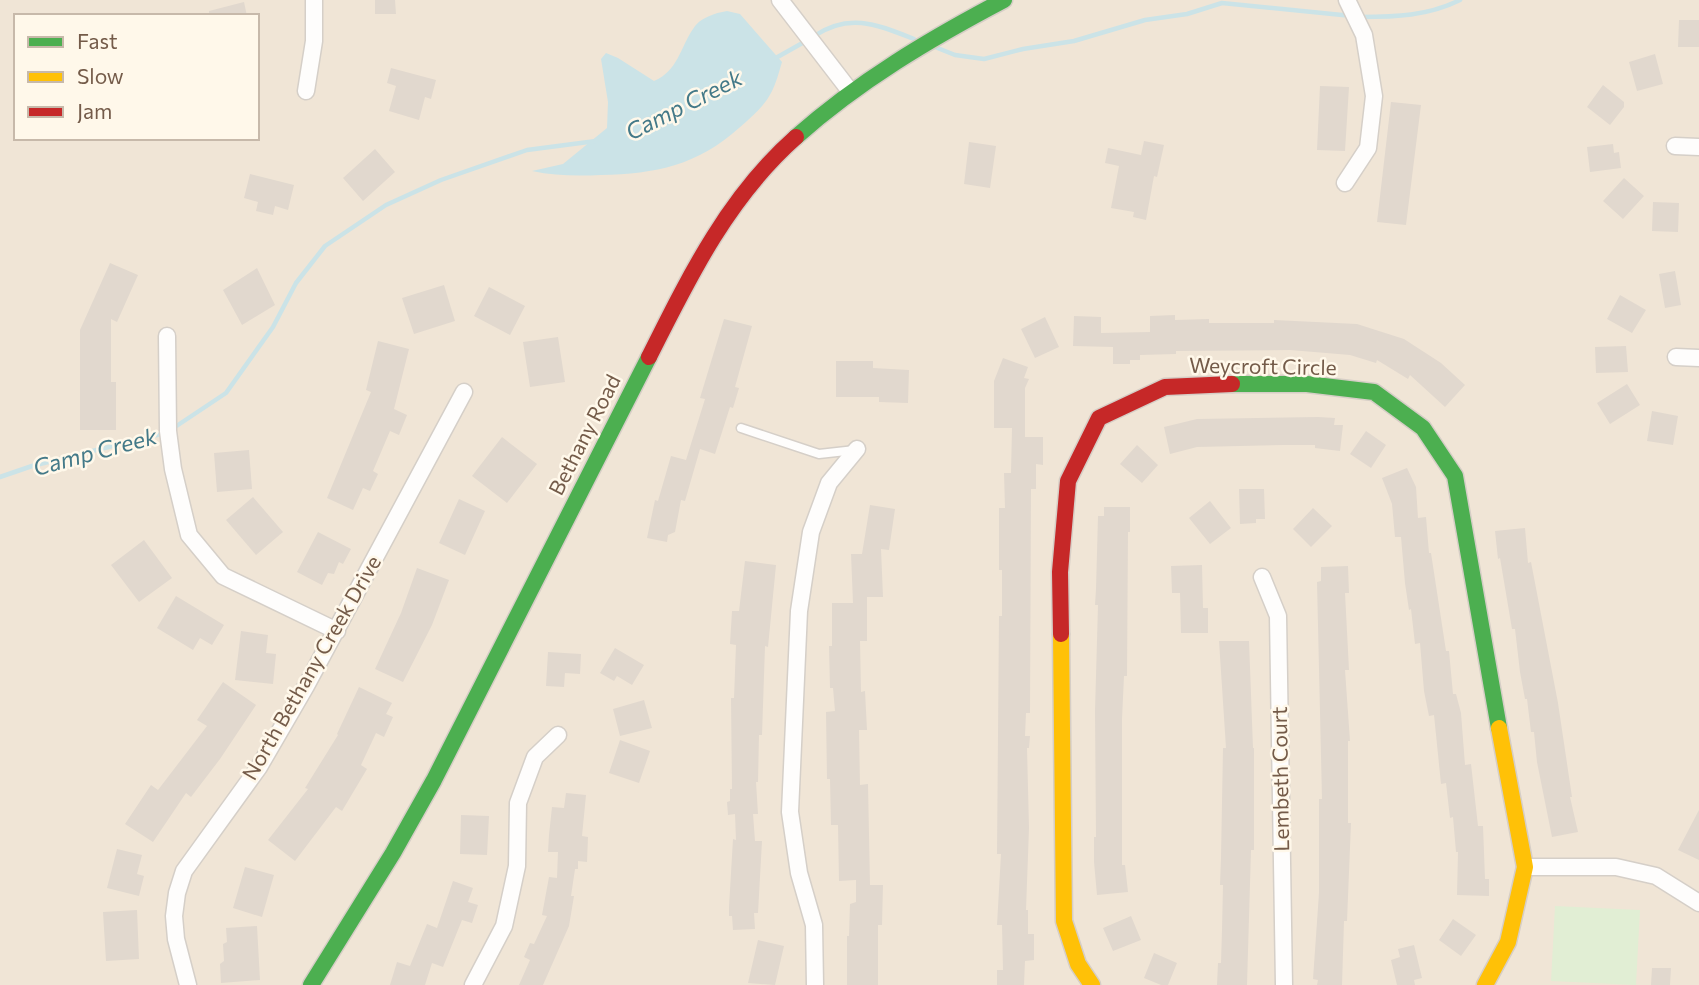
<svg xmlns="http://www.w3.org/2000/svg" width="1699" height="985" font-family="Commissioner,sans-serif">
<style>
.residential{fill:#f0e5d6;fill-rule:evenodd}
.green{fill:#e1eed4}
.water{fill:#cbe3e7}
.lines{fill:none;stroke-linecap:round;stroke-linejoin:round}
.stream{stroke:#cbe3e7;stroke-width:4.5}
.building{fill:#e1d8ce}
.lane-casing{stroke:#d5cfc8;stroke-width:11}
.street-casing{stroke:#d5cfc8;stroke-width:19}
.fast-casing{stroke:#d6cec6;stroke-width:19}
.slow-casing{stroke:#d6cec6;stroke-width:19}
.jam-casing{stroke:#d6cec6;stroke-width:19}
.lane{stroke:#fefdfc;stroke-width:8}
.street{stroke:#fefdfc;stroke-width:16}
.fast{stroke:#4caf50;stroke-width:16}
.slow{stroke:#ffc107;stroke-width:16}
.jam{stroke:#c62828;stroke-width:16}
.labels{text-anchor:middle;stroke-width:5;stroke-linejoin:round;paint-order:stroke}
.street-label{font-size:21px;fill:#745b49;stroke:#fff8ea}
.water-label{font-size:23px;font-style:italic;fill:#437988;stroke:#fff8ea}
</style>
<rect width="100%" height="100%" fill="#f6f2e9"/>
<path class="residential" d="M0,0H1699V985H0ZM16,16H257V138H16Z"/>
<path class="green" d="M1555,906L1640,910L1636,985L1551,981Z"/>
<path class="water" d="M727,11L740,14L782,62C779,72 776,84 771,93C763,108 751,117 739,128C698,165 656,174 601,175C578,176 555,176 532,171L563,164L607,128L608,102L601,59L606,53L618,58L654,81C678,71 680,48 693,29C699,18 715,13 727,11Z"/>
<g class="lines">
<path class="stream" d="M1360,17C1395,17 1428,16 1460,0
M814,36C850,12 878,25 914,39
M935,47L955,55L984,59L1023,49L1074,41L1145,20L1187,14L1222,3L1352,16
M774,59L806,41
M172,429L226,393L273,327L296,283L325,246L386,205L441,180L527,150L596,141
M0,477L32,466L165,433"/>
</g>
<path class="building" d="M375,0H395L396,14H375Z
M244,2L247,16H209V11Z
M1679,20H1699V47H1678Z
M1655,54L1663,84L1637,91L1629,62Z
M391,68L436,80L431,99L425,97L419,120L389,111L396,86L387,83Z
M1603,85L1624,102V107L1610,125L1587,107Z
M1320,86L1349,87L1345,151L1317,150Z
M1391,102L1421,105L1406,225L1377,222Z
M1144,141L1164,145L1157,177L1154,176L1146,220L1133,217L1134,212L1111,208L1119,166L1105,163L1108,148L1141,155Z
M969,142L996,146L990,188L964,184Z
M1613,144L1614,153L1619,152L1621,168L1590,172L1587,147Z
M375,149L395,172L363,201L343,178Z
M250,174L294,185L288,210L275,206L273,215L256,211L258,202L244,198Z
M1624,178L1644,196L1623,219L1603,201Z
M1653,202L1679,203L1678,232L1652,231Z
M110,263L138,275L117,322L111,319V382H116V430H80V330Z
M257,268L275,305L242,325L223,290Z
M1675,271L1681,305L1665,308L1659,274Z
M444,285L455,321L414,334L402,298Z
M489,287L525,306L510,335L474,316Z
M1620,295L1646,310L1632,333L1607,319Z
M1175,315V320L1209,319V323H1274V320L1357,324L1404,339L1441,363L1465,385L1445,407L1410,375L1408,379L1377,360L1376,363L1350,355L1290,350L1176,351V354L1140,355V360H1130V364H1113V347L1073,346L1074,316L1101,317V333L1150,332V316Z
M1045,317L1059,347L1035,358L1021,329Z
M724,319L752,326L735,387L739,388L733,408L730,407L715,454L700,449L685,501L681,500L675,532L668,535L667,542L647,538L655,500L658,501L671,456L686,460L705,399L700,398Z
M558,337L565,382L530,387L523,342Z
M378,341L409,349L394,409L407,415L399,435L390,431L373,471L378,474L370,491L363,488L353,510L327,498L371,392L366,390Z
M1626,346L1628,372L1596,373L1595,347Z
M1003,358L1028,367L1024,378L1029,379L1025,388V437H1043V465L1036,464V489H1031L1030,713H1026L1025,736H1030L1029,748H1027L1029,828L1026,910H1028V934H1034V960L1025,961L1024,985H997V970H1003L1002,925H997L1001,854H997L999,616H1002V570H999V508H1005L1004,473H1011L1012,428H994V381Z
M836,361H873V368L909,370L908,403L879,402V397H836Z
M1627,384L1640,405L1610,424L1597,403Z
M1652,411L1678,416L1673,445L1647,441Z
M1318,417L1335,418L1334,425H1343L1340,451L1315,448V445H1283L1197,447L1170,454L1164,427L1197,419Z
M1366,431L1386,445L1371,468L1350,454Z
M502,437L537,464L507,503L472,476Z
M1137,445L1158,465L1142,483L1120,464Z
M249,450L252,489L217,492L214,453Z
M1407,468L1416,487L1418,518L1426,517L1429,553H1431L1446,651H1449L1453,694H1456L1461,713L1465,765L1471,764L1478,826H1483L1485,879H1489V896L1457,895L1458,852H1456L1453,817L1450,818L1446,783L1441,784L1434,715L1429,716L1424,691L1420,643L1415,644L1411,609L1409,610L1405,583L1401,537H1395L1392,504L1382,478Z
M1239,489H1264L1265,519H1256V523L1240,524Z
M253,497L283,532L256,555L226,520Z
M459,499L485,511L465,555L439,543Z
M1210,501L1231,528L1210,544L1189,518Z
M870,505L895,509L889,550L881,549L883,597H867V641H860L861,692L865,691L867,730H859L860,785L868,784L870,885H883L882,925H878V985H847V936H849L850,904L856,902V880L839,881L838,825H831L830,779H827L826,712L835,711L833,688H830L829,646H832V603H853L851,554H862Z
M1104,507H1130V532H1128L1127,676H1124L1122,719V865H1125L1128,892L1097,895L1094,862V837H1096L1095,711L1098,605H1095L1096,589L1098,516H1104Z
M1313,508L1332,526L1311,547L1293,529Z
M1525,528L1528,563L1531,562L1558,703L1572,797H1570L1578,832L1552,837L1537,762L1534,732H1531L1527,699H1525L1520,672L1515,629H1512L1500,558L1498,559L1495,531Z
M318,532L351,549L343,564L339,562L334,574L328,573L322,585L297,572Z
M144,540L172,578L139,602L111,565Z
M745,561L776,565L768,647L765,646L762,735H759L758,782H756L758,814H753L755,841H762L758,913H754L755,929L733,930L732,916H729V907L733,839L736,840L735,814L728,815L727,802L730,801V789H732L731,698H734L736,645L730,644L732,611H739Z
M1202,565L1203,608H1208V633H1181L1180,593H1172L1171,566Z
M1348,566L1349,593H1345L1349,670H1345L1350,741H1348V823H1351L1347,921H1344L1342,985H1317L1318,980L1313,979L1319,893V799H1322L1317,582L1321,581V567Z
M417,568L449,580L432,625L403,682L375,669L401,613Z
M176,596L224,625L212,645L200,638L193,650L157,628Z
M241,631L268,635L266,653L276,654L273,684L235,680Z
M1219,641H1249L1253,748H1254V850H1251L1247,985H1217L1218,963H1221L1222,930L1223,885H1220L1221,858L1223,748H1226Z
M615,648L644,665L632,685L617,676L614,681L600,673Z
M548,652L581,654L580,674L565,673L564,687L546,686Z
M223,682L256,705L220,759L191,797L186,793L153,842L125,824L151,785L158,790L207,726L197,720Z
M359,687L392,703L386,714L393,717L384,737L376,733L361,765L367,769L342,811L336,807L295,861L268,840L308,789L305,788L338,735L337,734Z
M644,700L652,728L620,736L613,709Z
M620,740L650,751L639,783L609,773Z
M566,793L586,795L582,836L588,837L587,862L578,861V869H575L571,896H574L569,926L543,985H519L530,960L524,957L530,943L534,944L547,916L542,915L549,877L557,878L558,852H548L549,835L552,807L564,808Z
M1699,810V860L1678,850Z
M461,815L489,816L487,855L460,854Z
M117,849L142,855L137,874L144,876L139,896L107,888Z
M245,867L274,875L262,917L233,908Z
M453,881L473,888L468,902L478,905L472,923L462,920L443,967L432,963L425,985H390L397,962L410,966L427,924L437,928Z
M137,910L139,959L106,961L103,912Z
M1131,916L1141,940L1113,951L1103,928Z
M1453,919L1476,935L1461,956L1439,940Z
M257,926L260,980L221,983L220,964L224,961L223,944L227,942L226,928Z
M758,940L784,946L775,985L748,983Z
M1414,945L1422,978L1414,980L1415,985H1397L1391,960L1400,957L1398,949Z
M1154,953L1177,963L1168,985H1161L1144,978Z
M1652,968H1671L1670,985H1651Z"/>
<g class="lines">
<defs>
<path id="lane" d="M741,428L819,454L855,450"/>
<path id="street" d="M780,0L850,91
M306,91L314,41V0
M1675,146L1699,147
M1345,183L1368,148L1374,96L1364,35L1347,0
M167,336L168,431L173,469L189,535L223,576L337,631
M1676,357L1699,358
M1262,577L1278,616L1284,985
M1525,867H1616L1656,876L1699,903
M188,985L176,939L174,916L177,893L184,871L259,767L306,686L464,392
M473,985L504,926L517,866L518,803L535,757L558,735
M815,985L814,925L799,873L790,812L799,611L811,532L829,483L857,449"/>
<path id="fast" d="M796,137C859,81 930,39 1004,0
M1232,384H1307L1374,392L1423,428L1455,476L1499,728
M311,985L393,853L434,780L649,357"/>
<path id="slow" d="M1061,634L1064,921L1078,964L1092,985
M1485,985L1508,942L1525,867L1499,728"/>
<path id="jam" d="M649,357C689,277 728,197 796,137
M1061,634L1060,572L1068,481L1099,418L1165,387L1232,384"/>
</defs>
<use href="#lane" class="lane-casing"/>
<use href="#street" class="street-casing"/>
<use href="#fast" class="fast-casing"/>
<use href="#slow" class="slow-casing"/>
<use href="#jam" class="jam-casing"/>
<use href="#lane" class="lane"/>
<use href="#street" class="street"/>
<use href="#fast" class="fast"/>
<use href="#slow" class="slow"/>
<use href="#jam" class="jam"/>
</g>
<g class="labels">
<g class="street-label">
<text transform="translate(1263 367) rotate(1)" y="7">Weycroft Circle</text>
<text transform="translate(585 435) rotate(-63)" y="7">Bethany Road</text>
<text transform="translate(312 668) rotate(-60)" y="7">North Bethany Creek Drive</text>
<text transform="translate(1281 779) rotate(-91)" y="7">Lembeth Court</text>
</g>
<g class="water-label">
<text transform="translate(684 105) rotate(-27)" y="8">Camp Creek</text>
<text transform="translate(95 452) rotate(-15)" y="8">Camp Creek</text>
</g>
</g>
<rect x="14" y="14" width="245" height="126" fill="#fff8ea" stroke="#c7b9aa" stroke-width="2"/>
<rect x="28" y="37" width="35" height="10" fill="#4caf50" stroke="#c7b9aa" stroke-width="2"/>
<text x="77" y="49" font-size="21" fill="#745b49">Fast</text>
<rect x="28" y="72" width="35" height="10" fill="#ffc107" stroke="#c7b9aa" stroke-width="2"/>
<text x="77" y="84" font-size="21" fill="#745b49">Slow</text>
<rect x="28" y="107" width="35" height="10" fill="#c62828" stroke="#c7b9aa" stroke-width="2"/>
<text x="77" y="119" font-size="21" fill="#745b49">Jam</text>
</svg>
